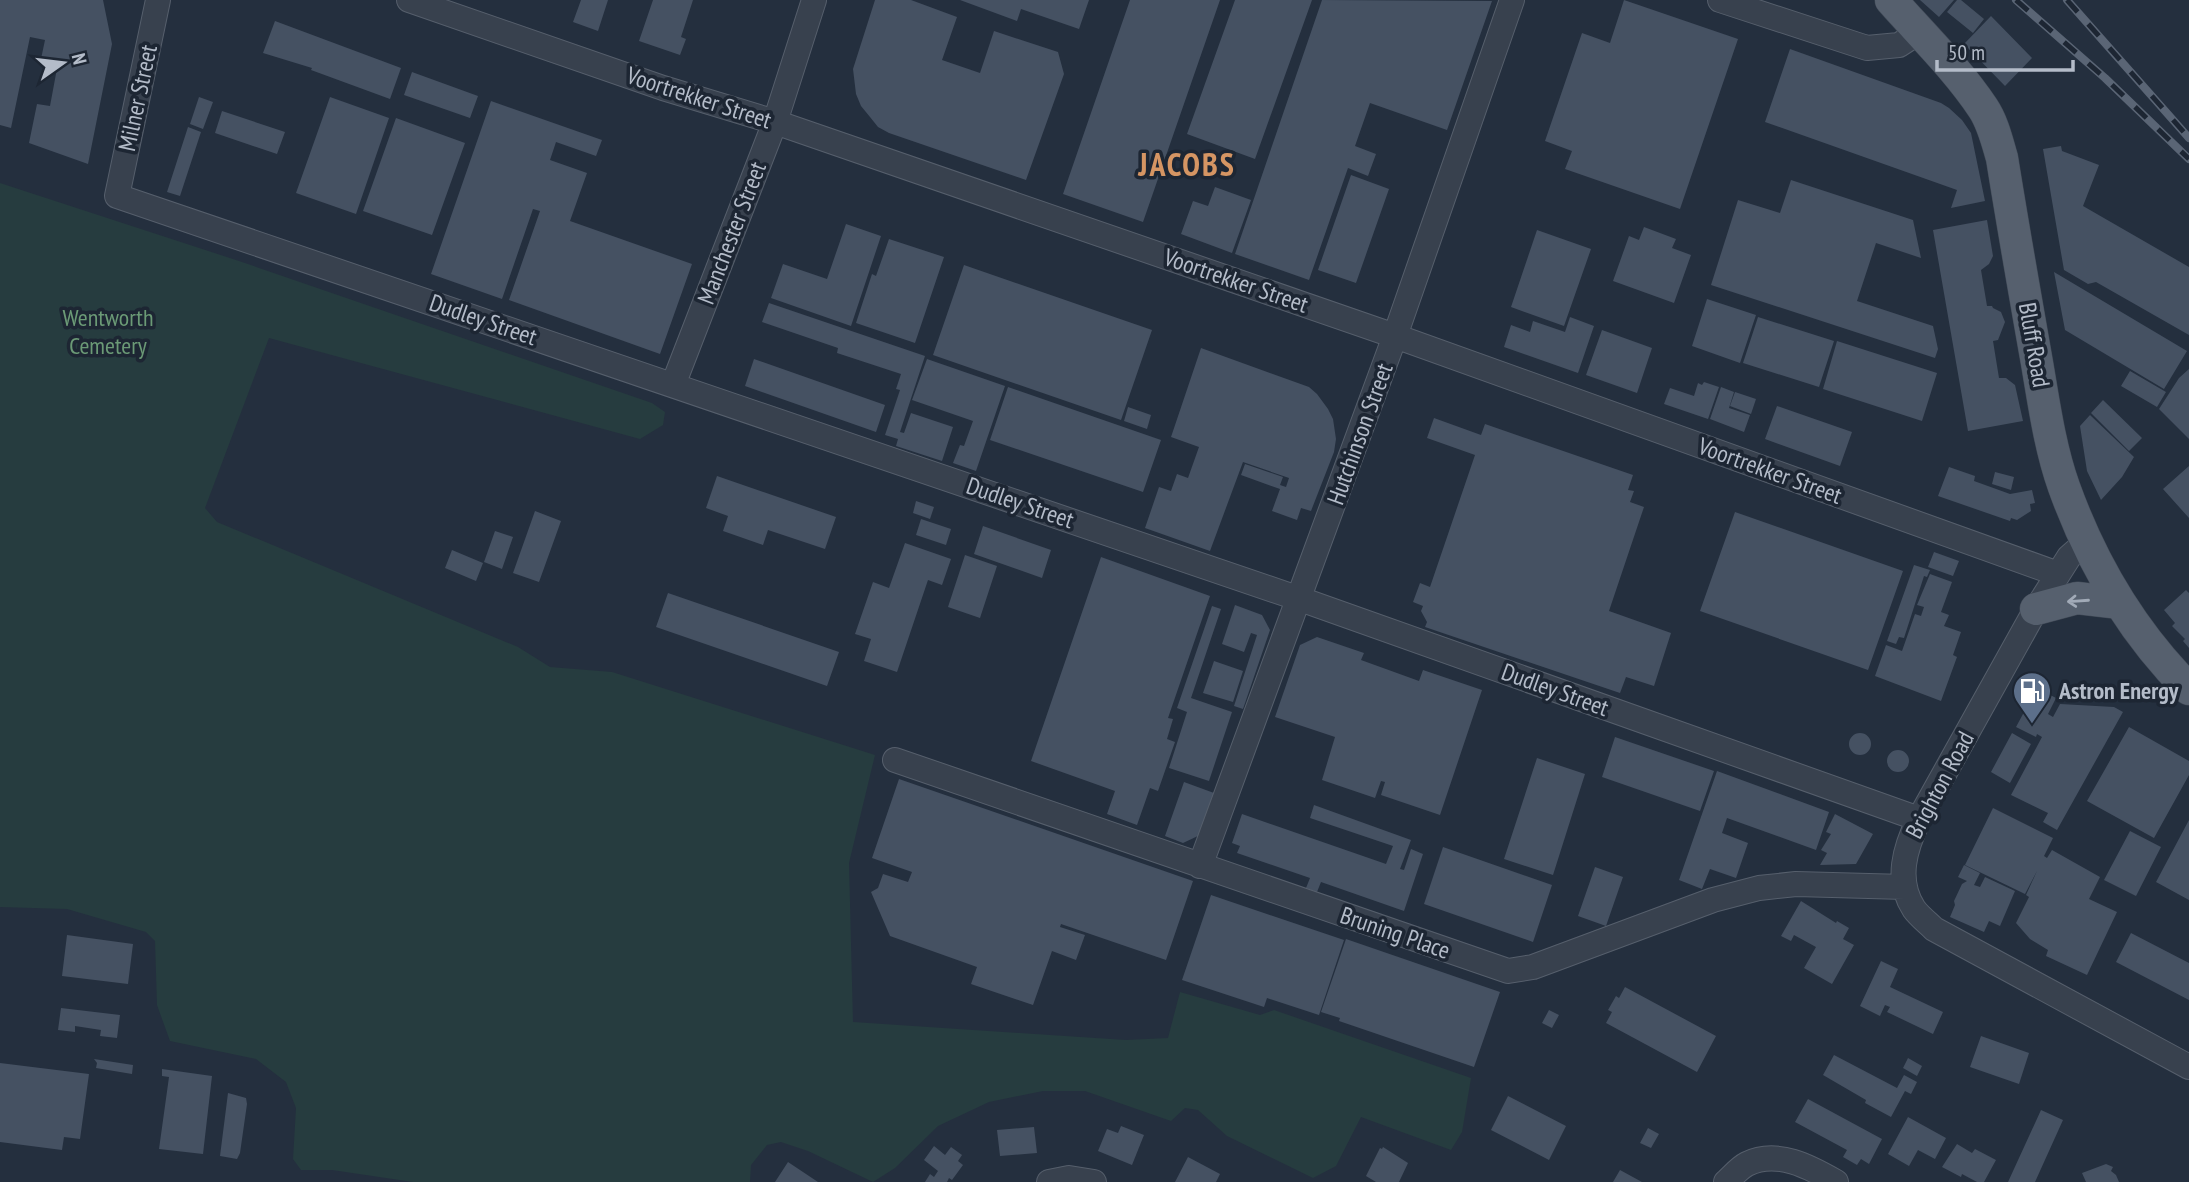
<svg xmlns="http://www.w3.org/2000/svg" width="2189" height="1182" font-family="'PT Sans Narrow',sans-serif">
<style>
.green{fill:#263c3f}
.building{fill:#455162}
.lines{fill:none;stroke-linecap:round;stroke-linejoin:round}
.minor-casing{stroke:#565f6c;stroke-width:26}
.major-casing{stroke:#414a57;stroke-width:33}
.minor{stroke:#38414e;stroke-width:24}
.major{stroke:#56606e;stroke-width:32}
.rail-casing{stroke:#5a6575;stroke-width:8}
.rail{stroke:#1d2633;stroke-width:5;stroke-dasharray:16;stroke-linecap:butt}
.oneway{stroke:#a1aab7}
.labels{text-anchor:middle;stroke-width:7;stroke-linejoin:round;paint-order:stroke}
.street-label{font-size:24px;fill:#b4bcc9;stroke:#1d2633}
.park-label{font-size:24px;fill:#6b9a76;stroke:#1d2633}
.poi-label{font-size:24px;font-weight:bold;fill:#b4bcc9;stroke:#1d2633;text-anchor:start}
.district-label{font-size:32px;font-weight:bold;letter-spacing:2px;fill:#d59563;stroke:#1d2633}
</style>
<rect width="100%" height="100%" fill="#242f3e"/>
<path class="green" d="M0,183L239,261L652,403L665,412L663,425L640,439L269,338L205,508L217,522L518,647L550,667L612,672L875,755L849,863L853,1022L1126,1040L1168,1038L1180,992L1260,1015L1274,1010L1471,1078L1462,1132L1451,1150L1361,1117L1336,1166L1313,1178L1227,1136L1198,1110L1185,1108L1171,1121L1085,1091H1043L989,1102L938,1126L895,1168L873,1182L808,1151L781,1142L767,1145L751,1165L750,1182H413L332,1170H301L293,1159L296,1108L286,1082L256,1059L170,1041L157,1005L155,941L146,932L67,909L0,907Z"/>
<path class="building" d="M0,0H103L112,44L88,164L29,143L37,104L50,106L58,63L41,59L45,40L30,37L11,128L0,125Z
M581,0H608L598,31L573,22Z
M653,0H693L681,37L686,39L680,55L639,41Z
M875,0H911L957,17L942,60L980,73L994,31L1058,52L1064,74L1026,180L889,133L878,127L870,117L861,106L856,94L853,69Z
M960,0H1089L1079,29L1021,9L1017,21Z
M1130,0H1220L1143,222L1063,194Z
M1235,0H1312L1255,159L1187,134Z
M1322,0L1492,1L1447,130L1370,103L1355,146L1376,154L1368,176L1348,168L1309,280L1235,254Z
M1624,0L1738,39L1680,209L1565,169L1572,151L1545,141L1582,33L1610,43Z
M1920,0H1954L1939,17Z
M1957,0H1961L1984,19L1973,33L1947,12Z
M1991,16L2032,58L2005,86L1964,44Z
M275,21L401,68L390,99L311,70L312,68L263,53Z
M1790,49L1941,103L1949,108L1962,120L1971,133L1985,201L1951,208L1957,190L1765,122Z
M412,72L478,96L470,118L404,95Z
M199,97L213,102L203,129L190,124Z
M330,97L389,118L356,214L296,193Z
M491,101L602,140L596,156L556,142L550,160L587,173L570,221L692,264L660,354L509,300L540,211L533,209L502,299L431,274Z
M222,111L285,132L277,154L215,133Z
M396,118L465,143L432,235L363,211Z
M188,127L201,132L180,196L167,192Z
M2061,146L2062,151L2099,165L2083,206L2189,267V335L2096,282L2088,284L2064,270L2043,149Z
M1351,175L1389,189L1356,283L1318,270Z
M1791,180L1913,220L1921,258L1876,243L1857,301L1933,326L1938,349L1935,358L1711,285L1738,200L1780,213Z
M1215,187L1251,200L1232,253L1181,234L1193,201L1208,206Z
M1987,220L1993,256L1989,264L1981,270L1987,306H1992L1993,308L2001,312L2005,322L1998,340L1993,341L1999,378H2006L2015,385L2023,421L1968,431L1933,230Z
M846,224L881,236L851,326L771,298L783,264L827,279Z
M1644,227L1676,239L1672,248L1691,255L1674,303L1613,281L1629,236L1639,240Z
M1537,230L1591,249L1564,326L1511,307Z
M889,239L944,257L915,343L856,323L872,274L876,276Z
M964,265L1152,330L1121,420L933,355Z
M2054,272L2187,351L2164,389L2065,330Z
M1707,299L1756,315L1740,363L1692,346Z
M769,303L925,356L900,432L904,433L911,413L953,427L942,461L896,446L898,439L885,435L900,390L896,389L901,374L837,353L838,348L762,322Z
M1570,317L1594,326L1578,373L1504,347L1511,325L1530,332L1533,321L1565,332Z
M1758,317L1834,341L1819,387L1743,363Z
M1602,330L1652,348L1637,393L1586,375Z
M1837,341L1937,373L1922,421L1823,389Z
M1201,348L1309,387L1317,394L1328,409L1333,419L1336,439L1334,452L1311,511L1301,508L1297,520L1272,511L1280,489L1241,475L1245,464L1283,477L1280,485L1286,487L1289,478L1243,462L1210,551L1145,528L1159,487L1171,491L1177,474L1188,478L1199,447L1171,437Z
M754,359L885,405L876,432L745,386Z
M927,359L1005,386L976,471L953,463L960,445L964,446L973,421L912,400Z
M2189,369V439L2159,409L2179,378Z
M2130,371L2166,392L2157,407L2121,386Z
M1704,382L1719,387L1708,419L1664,404L1670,388L1694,396L1698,383L1702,385Z
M1008,387L1161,440L1143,492L990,440Z
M1721,387L1734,392L1729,408L1750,415L1744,432L1710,419Z
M1735,392L1756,399L1751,414L1730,406Z
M2103,400L2142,438L2129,451L2091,413Z
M1777,406L1852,432L1840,466L1765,439Z
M1128,407L1151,415L1147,429L1124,421Z
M2090,415L2134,457L2122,477L2101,500L2087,471L2080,426Z
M1434,418L1481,435L1485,424L1633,475L1628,490L1634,491L1630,502L1644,507L1609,611L1671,633L1654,686L1626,677L1620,693L1425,627L1427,622L1421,611L1423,606L1413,602L1420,583L1430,587L1475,455L1427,438Z
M2189,466V518L2163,489Z
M1949,467L1975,476L1974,481L2010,494L2032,490L2035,503L2030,504L2031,511L2017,520L2011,518L2010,521L1938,496Z
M1995,472L2014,477L2011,490L1992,484Z
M717,476L836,517L825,549L768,530L763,545L723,531L728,516L706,508Z
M916,501L934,507L930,519L913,513Z
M535,511L561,521L539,582L513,573Z
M1735,512L1903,571L1868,670L1700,611Z
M921,519L951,529L946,545L916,535Z
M983,526L1051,550L1042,578L974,554Z
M495,531L513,537L502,569L484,562Z
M905,543L951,559L942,585L928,580L897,672L864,661L871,639L855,634L873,582L889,588Z
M452,550L483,563L476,581L445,568Z
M1934,552L1959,561L1953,576L1928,567Z
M965,555L997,566L980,618L948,607Z
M1101,557L1210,596L1168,718L1173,719L1167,739L1175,742L1158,791L1150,788L1137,825L1107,814L1115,791L1031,761Z
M1914,565L1930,570L1927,577L1924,576L1904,638L1899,637L1896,644L1887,641Z
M1930,574L1952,582L1941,612L1949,615L1944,626L1961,632L1953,655L1957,657L1941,701L1875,676L1886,645L1902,651L1915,614L1921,616L1924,607L1917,605Z
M2186,590L2189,593V648L2183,641L2185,639L2172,626L2175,623L2164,610Z
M668,593L839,652L827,686L656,627Z
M1235,605L1262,615L1270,630L1243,709L1234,706L1257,635L1251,633L1244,652L1222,644Z
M1212,606L1221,609L1191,698L1232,712L1209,781L1169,768L1187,712L1177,708Z
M1317,637L1364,653L1361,660L1419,681L1423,670L1482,690L1440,815L1381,795L1385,782L1381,781L1375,798L1322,780L1335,737L1275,717L1300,645Z
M1214,661L1243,671L1233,702L1203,693Z
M2037,688L2056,698L2048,714L2053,717L2060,704L2114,707L2123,712L2057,830L2043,822L2048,813L2011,795L2042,737L2037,734L2036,737L2016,727Z
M2129,727L2189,761V775L2154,838L2087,801Z
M2012,733L2031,744L2010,783L1991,772Z
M1849 744a11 11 0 1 1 22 0a11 11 0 1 1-22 0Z
M1615,737L1714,771L1700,811L1602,777Z
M1887 761a11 11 0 1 1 22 0a11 11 0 1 1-22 0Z
M1537,758L1585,774L1553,875L1504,859Z
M1717,771L1829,812L1816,850L1727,818L1722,833L1748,843L1736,878L1710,869L1702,889L1679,880Z
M899,779L1193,881L1166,960L1061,924L1060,927L1085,935L1076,960L1052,951L1033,1005L971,984L977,967L890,936L871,892L878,888L883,874L908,882L912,872L872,858Z
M1184,782L1214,793L1200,835L1183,843L1165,836Z
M1314,805L1411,840L1400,869L1404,870L1411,849L1423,854L1404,911L1321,882L1317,892L1306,888L1310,878L1237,853L1240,846L1232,843L1242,814L1386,864L1393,846L1310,818Z
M1993,808L2053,838L2044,856L2047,858L2052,850L2100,877L2089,899L2117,912L2087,975L2046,956L2048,950L2030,939L2016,923L2029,897L2026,895L2037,871L2025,894L1965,865Z
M1835,814L1873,834L1856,864L1820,865L1827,853L1821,850L1831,834L1826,832Z
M2189,820V900L2156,882Z
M2130,831L2161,847L2136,896L2104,880Z
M1443,847L1552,885L1533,942L1424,904Z
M1964,865L1980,873L1974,885L1980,887L1985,877L2015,891L2000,926L1989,921L1984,932L1950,917L1955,905L1954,901L1962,884L1967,881L1958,877Z
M1595,867L1623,877L1606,926L1578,916Z
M1211,895L1344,940L1319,1015L1267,998L1264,1007L1182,980Z
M1801,901L1836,923L1837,921L1849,928L1843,939L1854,945L1832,984L1804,968L1816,947L1794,935L1791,941L1781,936Z
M2131,933L2189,963V1000L2116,962Z
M67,935L133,944L128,984L62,976Z
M1346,939L1500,992L1474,1067L1339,1021L1340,1018L1321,1012Z
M1881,961L1898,969L1890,987L1943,1012L1933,1034L1887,1012L1890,1007L1885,1005L1880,1016L1860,1006Z
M1625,987L1716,1036L1697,1072L1606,1023L1612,1012L1608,1010L1616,996L1619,998Z
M61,1008L120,1015L117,1038L100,1036L101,1030L75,1026V1032L58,1030Z
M1549,1010L1559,1015L1552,1028L1542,1023Z
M1981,1036L2029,1053L2019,1084L1970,1067Z
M1834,1055L1897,1088L1904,1075L1917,1082L1911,1094L1905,1091L1891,1117L1865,1103L1866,1100L1823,1075Z
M1908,1058L1922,1066L1917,1076L1903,1068Z
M94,1059L133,1065L132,1074L96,1068L97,1063Z
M0,1063L89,1074L80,1139L64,1137L62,1150L0,1142Z
M162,1069L212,1076L203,1154L159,1149L169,1077L162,1076Z
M228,1093L246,1098L247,1104L240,1153L237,1159L220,1156Z
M1508,1096L1566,1126L1549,1160L1491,1130Z
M1808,1099L1882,1139L1869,1164L1861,1159L1857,1165L1843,1157L1847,1150L1795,1122Z
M2041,1110L2063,1120L2035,1182H2008Z
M1908,1117L1946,1138L1935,1159L1918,1150L1909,1166L1888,1154Z
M1121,1126L1144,1135L1132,1165L1098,1151L1107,1129L1118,1133Z
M1034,1127L1037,1153L1000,1156L997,1130Z
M1648,1128L1659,1134L1651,1148L1640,1143Z
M1957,1144L1972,1153L1975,1149L1996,1160L1984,1182H1977L1962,1174L1961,1177L1942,1167Z
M934,1146L945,1155L951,1147L962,1155L958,1161L963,1165L952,1180L949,1178L947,1182H925L930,1174L934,1177L938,1171L924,1160Z
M1383,1147L1408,1163L1399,1182H1376L1366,1176L1380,1148L1382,1149Z
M1188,1157L1220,1174L1216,1182H1175Z
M788,1162L818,1182H775Z
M2106,1164L2113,1167L2111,1171L2116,1175L2119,1182H2086L2082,1173Z
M1620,1170L1642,1182H1613Z"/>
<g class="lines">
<defs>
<path id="minor" d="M158,0L117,196L1300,599L1919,819
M409,0L663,88L775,122L1395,336L2058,574
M1720,0L1867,48L1899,45L1919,32
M673,385L775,122L814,0
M2086,542L2069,557L2036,609L1919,819C1905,848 1895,880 1914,909C1919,916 1928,923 1934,929L2189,1067
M895,760L1508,971L1533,967L1713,900L1759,888L1796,884L1905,887
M1200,866L1395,336L1512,0
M1049,1182L1069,1178L1094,1182
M1726,1182C1732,1177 1739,1168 1747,1164C1777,1149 1810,1167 1836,1182"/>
<path id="major" d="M1891,0C1922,35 1957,69 1983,108C1993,123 1997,141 2002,158C2013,227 2025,295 2037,363C2044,404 2050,448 2064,487C2091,562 2132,632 2189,689
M2036,609L2077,598L2120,603"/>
</defs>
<use href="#minor" class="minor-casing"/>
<use href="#major" class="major-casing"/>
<use href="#minor" class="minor"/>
<use href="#major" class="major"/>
<defs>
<path id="rail" d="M2016,0L2105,78L2189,159
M2067,0L2189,138"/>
</defs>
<use href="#rail" class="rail-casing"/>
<use href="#rail" class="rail"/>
</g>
<defs><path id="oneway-shaft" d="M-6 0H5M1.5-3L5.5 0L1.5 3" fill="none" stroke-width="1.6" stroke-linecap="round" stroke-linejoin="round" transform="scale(1.75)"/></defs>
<use class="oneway" href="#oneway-shaft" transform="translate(2078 601) rotate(176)"/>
<defs>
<symbol id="fuel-pin" viewBox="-11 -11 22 30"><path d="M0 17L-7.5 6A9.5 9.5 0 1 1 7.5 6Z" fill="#5c6f8a" stroke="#1d2633"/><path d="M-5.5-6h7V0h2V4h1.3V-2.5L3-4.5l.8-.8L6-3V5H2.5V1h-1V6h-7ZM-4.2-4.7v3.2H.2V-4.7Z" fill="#fff"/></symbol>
</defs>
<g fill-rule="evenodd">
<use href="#fuel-pin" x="2010" y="669" width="44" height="60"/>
</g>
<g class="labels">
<g class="street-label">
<text transform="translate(138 98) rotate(-78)" y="8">Milner Street</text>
<text transform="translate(699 98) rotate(18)" y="8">Voortrekker Street</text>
<text transform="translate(732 233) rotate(-69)" y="8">Manchester Street</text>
<text transform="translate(1236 281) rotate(19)" y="8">Voortrekker Street</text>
<text transform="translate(483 320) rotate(19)" y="8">Dudley Street</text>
<text transform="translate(2034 345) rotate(80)" y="8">Bluff Road</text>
<text transform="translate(1360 434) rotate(-70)" y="8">Hutchinson Street</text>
<text transform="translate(1770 471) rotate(20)" y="8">Voortrekker Street</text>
<text transform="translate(1020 503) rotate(19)" y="8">Dudley Street</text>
<text transform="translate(1555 690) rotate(20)" y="8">Dudley Street</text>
<text transform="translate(1940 785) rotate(-62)" y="8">Brighton Road</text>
<text transform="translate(1395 933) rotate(19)" y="8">Bruning Place</text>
</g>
<g class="park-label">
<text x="108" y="326">Wentworth<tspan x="108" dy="28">Cemetery</tspan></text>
</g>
<g class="poi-label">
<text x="2059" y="699">Astron Energy</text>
</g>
<g class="district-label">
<text x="1187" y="176">JACOBS</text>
</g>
</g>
<g transform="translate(63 63) rotate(76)" stroke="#1d2633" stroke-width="5" paint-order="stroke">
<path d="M0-5L12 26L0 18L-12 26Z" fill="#b4bcc9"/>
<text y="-10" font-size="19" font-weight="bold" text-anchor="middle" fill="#b4bcc9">N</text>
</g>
<path d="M1937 60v10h136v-10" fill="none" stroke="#b4bcc9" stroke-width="3.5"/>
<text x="1948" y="60" font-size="21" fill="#b4bcc9" stroke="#1d2633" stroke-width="5" paint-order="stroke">50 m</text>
</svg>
